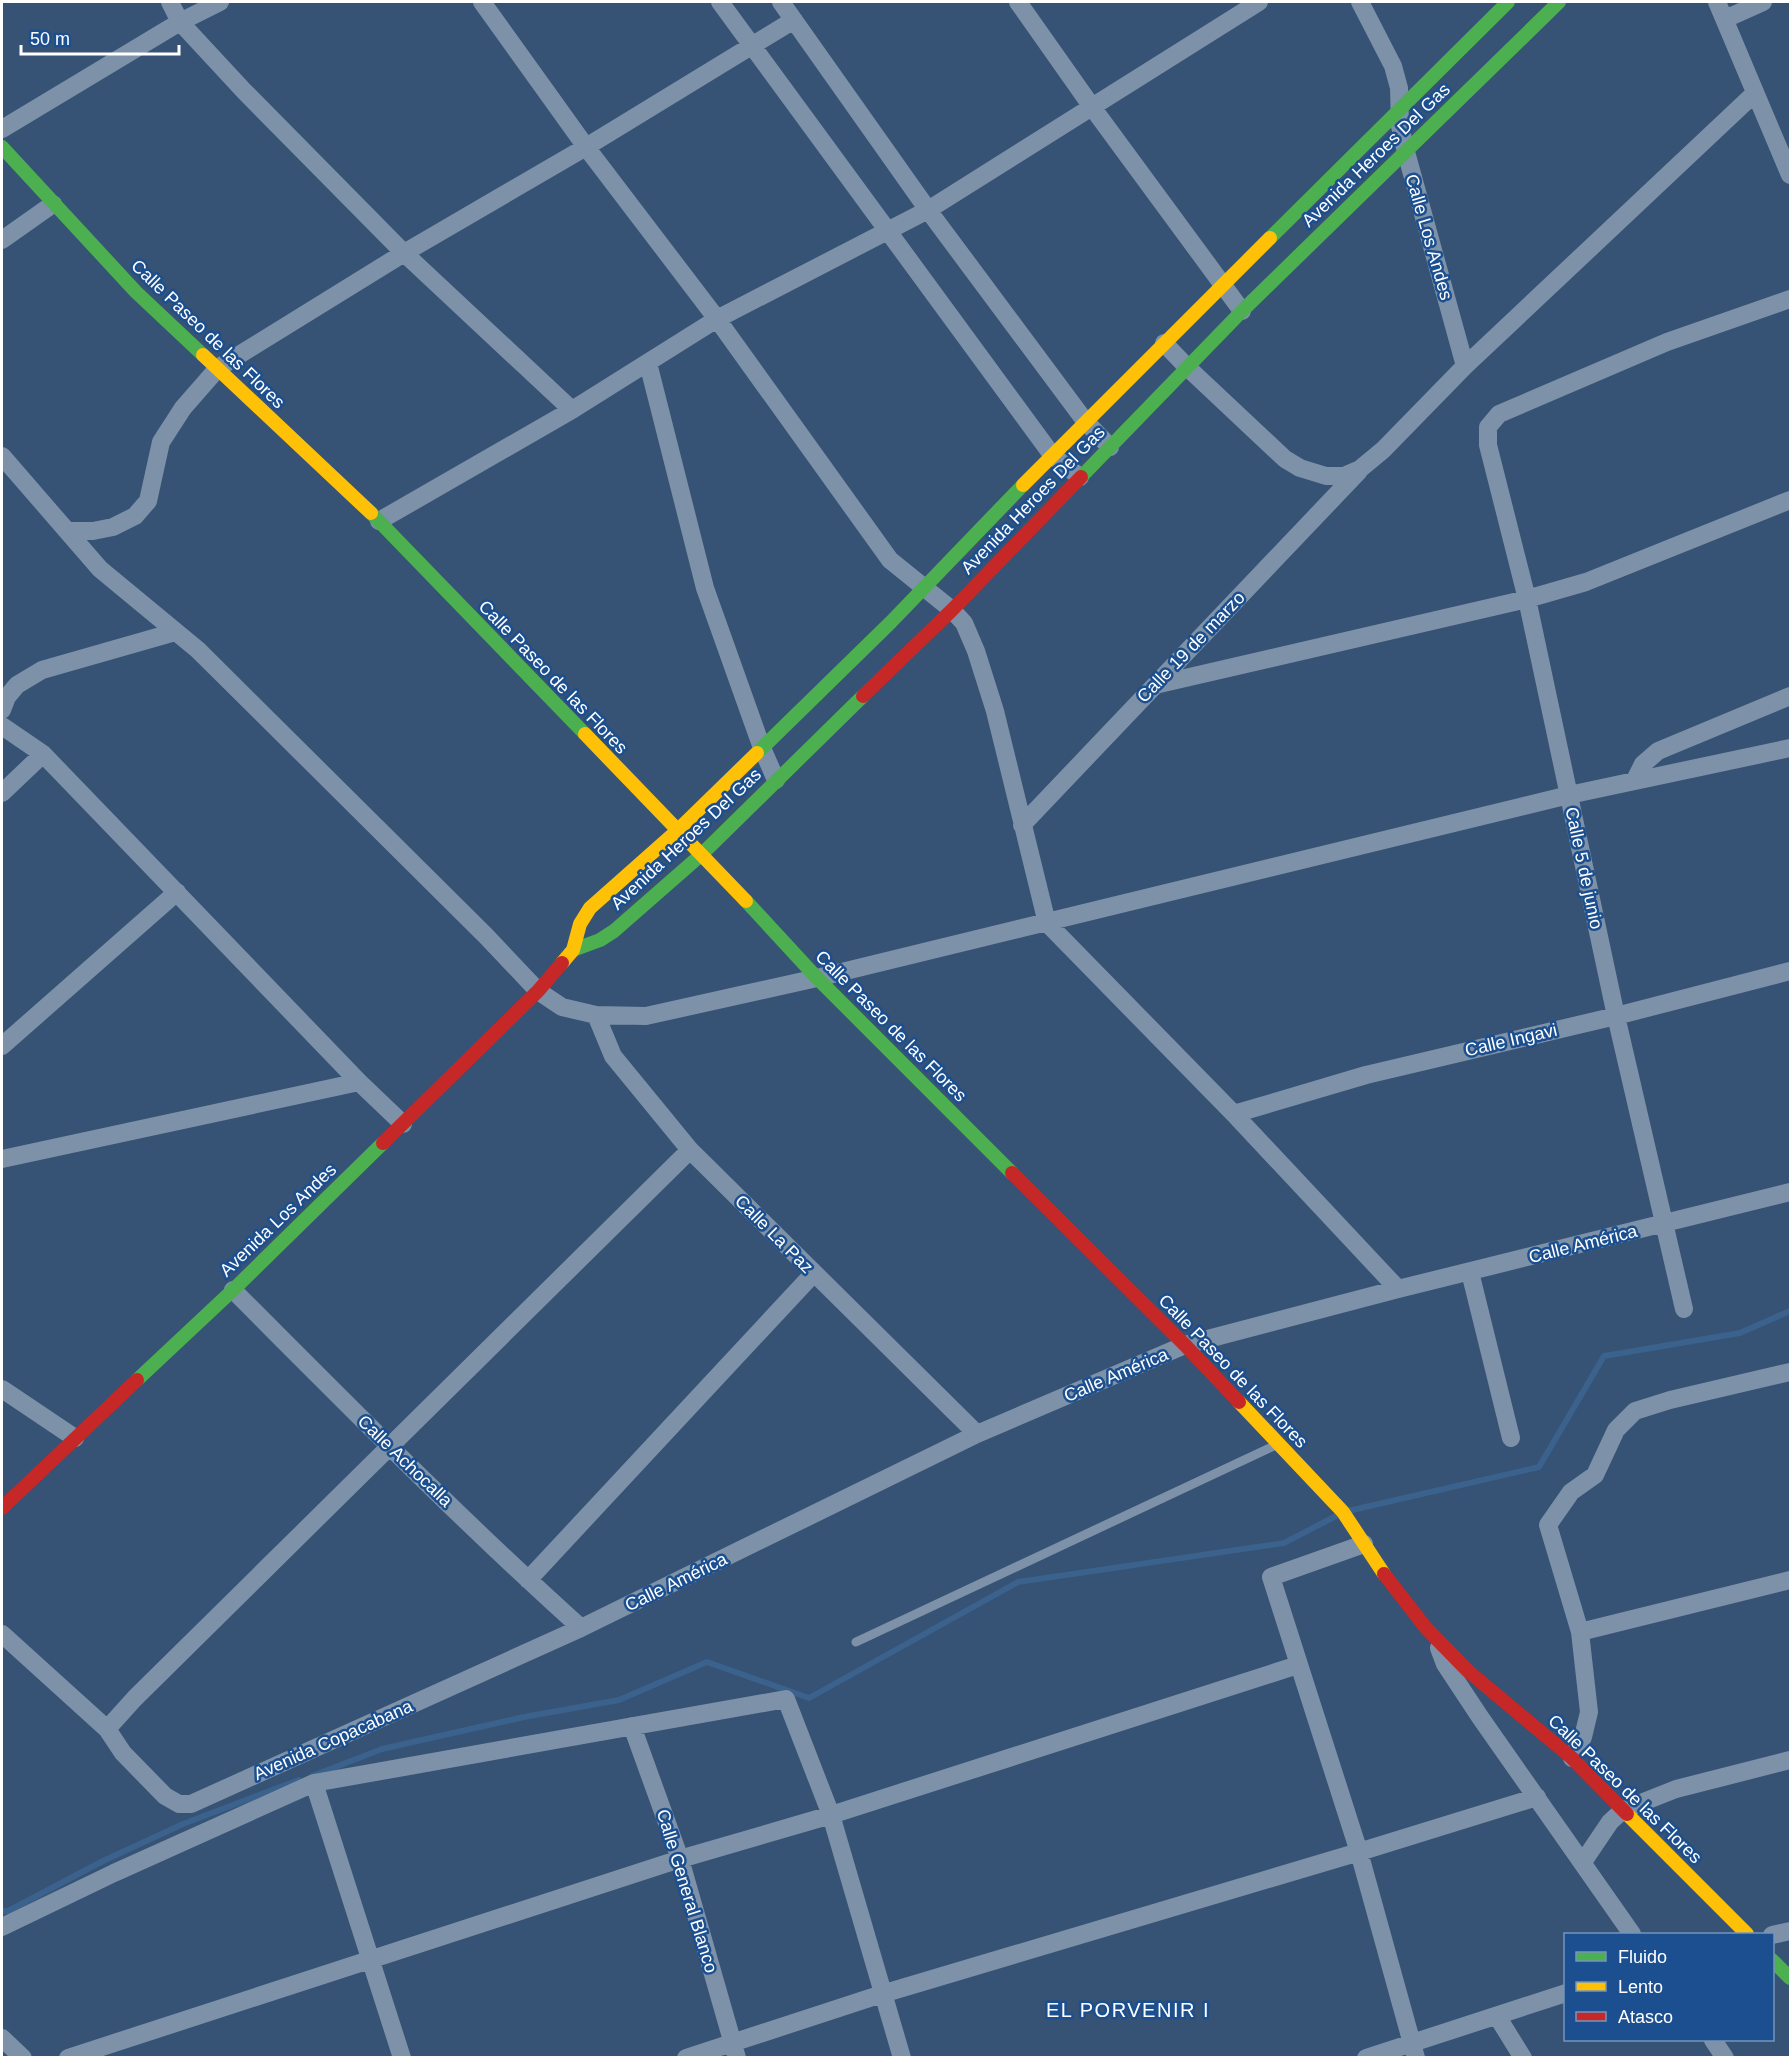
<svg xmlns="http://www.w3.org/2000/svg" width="1792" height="2059" font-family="Helvetica,sans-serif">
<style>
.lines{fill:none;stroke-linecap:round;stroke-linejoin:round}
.stream{stroke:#3b618d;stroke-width:6}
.lane{stroke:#7d92a8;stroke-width:9}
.street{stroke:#7d92a8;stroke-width:18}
.fast{stroke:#4caf50;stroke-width:14}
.slow{stroke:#ffc107;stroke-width:14}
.jam{stroke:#c62828;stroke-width:14}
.labels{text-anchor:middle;stroke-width:5;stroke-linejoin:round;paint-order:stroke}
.street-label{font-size:18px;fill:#fff;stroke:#1b4f8f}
.neighbourhood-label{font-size:20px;letter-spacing:1.5px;fill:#fff;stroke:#1b4f8f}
</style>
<rect width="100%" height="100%" fill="#365274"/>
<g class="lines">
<path class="stream" d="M1348,1511L1539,1467L1604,1356L1740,1333L1790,1311
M312,1776L382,1749L524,1717L619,1700L707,1662L809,1698L1018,1582L1284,1543L1336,1516
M2,1911H8L103,1861L183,1824L299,1780"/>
<path class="lane" d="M856,1642L1276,1445"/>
<path class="street" d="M170,2L180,22L244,91L404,253L572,410
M482,2L586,147L717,319L890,560L952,610L964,623L976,651L995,711L1047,923L1234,1114L1398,1289
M720,2L1052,455L1080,477
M781,2L928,210L1085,421L1110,447
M1018,2L1092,107L1242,311
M1360,2L1393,66L1399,88L1400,126L1406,152L1465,366
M1717,2L1790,175
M1725,19L1763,2
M2,129L180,22L220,2
M2,240L53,204
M1164,343L1187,367L1285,459L1300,468L1326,476H1344L1360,469L1383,450L1465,366L1755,93
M648,363L705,588L762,748L776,780
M2,456L100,569L198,650L486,936L538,991L562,1007L596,1015L646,1016L817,978L1569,795L1790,748
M379,521L572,410L717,319L928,210L1259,2
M67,531H93L113,527L135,516L148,501L161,442L183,408L218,368L404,253L586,147L794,20
M1155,685L1527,599L1586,582L1790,500
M2,710L7,697L17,685L42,670L175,632
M2,726L43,754L359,1082L403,1124
M1635,780L1643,764L1658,751L1790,696
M2,793L43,754
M1022,825L1359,471
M596,1015L613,1056L690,1150L977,1434
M2,1046L177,892
M1234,1114L1366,1075L1616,1016L1790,971
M2,1159L359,1082
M1470,1272L1511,1438
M233,1290C347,1404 461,1520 581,1628
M1684,1309L1616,1016L1527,599L1488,445V427L1499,414L1667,342L1790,299
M2,1389L75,1438
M1364,1544L1271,1577L1359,1852L1416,2058
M528,1580L813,1274
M1580,1632L1790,1580
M2,1634L107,1729L123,1753L165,1796L179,1804H191L581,1628L977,1434L1185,1345L1398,1289L1790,1192
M1439,1648L1445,1664L1480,1717L1632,1934
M632,1726L680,1859L737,2058
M107,1729L135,1698L690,1150
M1572,1758L1583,1737L1589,1712L1580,1632L1548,1525L1571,1492L1595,1475L1616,1430L1635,1411L1670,1400L1790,1372
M314,1783L402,2058
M1583,1862L1610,1822L1623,1810L1676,1789L1790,1760
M2,1927L114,1873L314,1783L786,1699L831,1815L902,2058
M1772,1935L1790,1931
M1497,2016L1523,2058
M2,2038L23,2058
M1713,2040L1725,2058
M68,2058L680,1859L831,1815L1298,1665
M686,2058L882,1994L1359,1852L1537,1797
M1366,2058L1566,1993"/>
<path class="fast" d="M2,147L136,292L203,355
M1270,238L1508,2
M1081,477L1242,311L1559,2
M371,513L585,734
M757,753L891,622L1023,485
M746,901L817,978L1012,1173
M573,950L600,940L614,931L702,854L863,696
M137,1380L233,1290L383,1143
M1772,1960L1790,1978"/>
<path class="slow" d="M203,355L371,513
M1023,485L1270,238
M585,734L746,901
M562,963L573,950L580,924L590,908L678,830L757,753
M1239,1402L1343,1512L1384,1574
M1627,1814L1747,1934"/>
<path class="jam" d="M863,696L952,610L1081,477
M383,1143L538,991L562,963
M1012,1173L1185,1345L1239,1402
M2,1508L137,1380
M1384,1574L1426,1628L1468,1671L1572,1758L1627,1814"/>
</g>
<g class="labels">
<g class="street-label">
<text transform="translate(1376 155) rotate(-44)" y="6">Avenida Heroes Del Gas</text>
<text transform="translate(1429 237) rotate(74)" y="6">Calle Los Andes</text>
<text transform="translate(208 334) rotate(44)" y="6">Calle Paseo de las Flores</text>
<text transform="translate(1033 500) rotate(-46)" y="6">Avenida Heroes Del Gas</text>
<text transform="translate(1191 647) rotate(-46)" y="6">Calle 19 de marzo</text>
<text transform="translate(553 677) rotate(46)" y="6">Calle Paseo de las Flores</text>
<text transform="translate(686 839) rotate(-43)" y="6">Avenida Heroes Del Gas</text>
<text transform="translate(1584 868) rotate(78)" y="6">Calle 5 de junio</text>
<text transform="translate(891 1026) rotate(45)" y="6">Calle Paseo de las Flores</text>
<text transform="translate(1511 1040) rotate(-13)" y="6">Calle Ingavi</text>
<text transform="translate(278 1220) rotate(-44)" y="6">Avenida Los Andes</text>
<text transform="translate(774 1234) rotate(45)" y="6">Calle La Paz</text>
<text transform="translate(1583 1244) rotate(-14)" y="6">Calle América</text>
<text transform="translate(1233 1371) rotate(46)" y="6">Calle Paseo de las Flores</text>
<text transform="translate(1116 1375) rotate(-23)" y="6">Calle América</text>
<text transform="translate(405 1461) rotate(44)" y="6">Calle Achocalla</text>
<text transform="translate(676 1582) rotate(-26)" y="6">Calle América</text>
<text transform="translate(333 1740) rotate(-24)" y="6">Avenida Copacabana</text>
<text transform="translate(1625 1789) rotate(44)" y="6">Calle Paseo de las Flores</text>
<text transform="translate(687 1891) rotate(73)" y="6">Calle General Blanco</text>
</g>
<g class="neighbourhood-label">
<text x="1128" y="2017">EL PORVENIR I</text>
</g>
</g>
<rect width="1792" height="2059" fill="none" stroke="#ffffff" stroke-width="6"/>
<rect x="1564" y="1933" width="210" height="108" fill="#1b4f8f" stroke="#7695bc" stroke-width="1.5"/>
<rect x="1576" y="1952" width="30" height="9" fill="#4caf50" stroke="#7695bc" stroke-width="1.5"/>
<text x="1618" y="1963" font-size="18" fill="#ffffff">Fluido</text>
<rect x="1576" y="1982" width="30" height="9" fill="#ffc107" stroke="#7695bc" stroke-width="1.5"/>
<text x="1618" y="1993" font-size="18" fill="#ffffff">Lento</text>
<rect x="1576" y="2012" width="30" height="9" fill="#c62828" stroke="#7695bc" stroke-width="1.5"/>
<text x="1618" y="2023" font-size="18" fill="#ffffff">Atasco</text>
<path d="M21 45v9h158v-9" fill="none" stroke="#ffffff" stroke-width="3"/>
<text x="30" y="45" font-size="18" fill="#ffffff" stroke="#1b4f8f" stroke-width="4.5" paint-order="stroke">50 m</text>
</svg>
